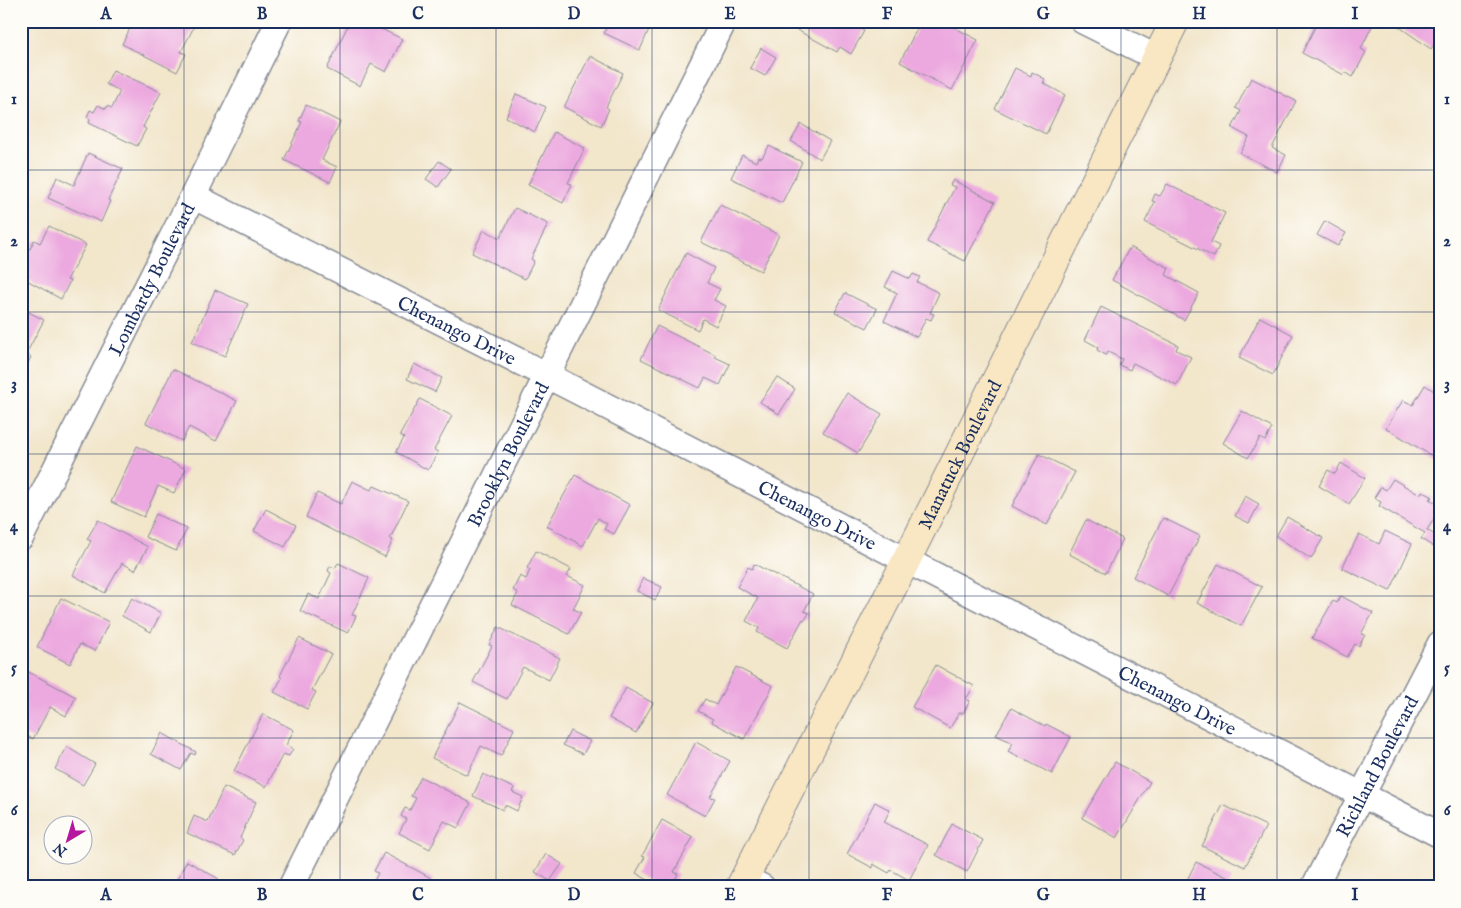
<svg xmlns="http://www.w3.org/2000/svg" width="1461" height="908" font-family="'IM FELL English',serif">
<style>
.building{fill:#eca9df}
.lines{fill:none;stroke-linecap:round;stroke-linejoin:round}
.street-casing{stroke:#868a94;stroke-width:28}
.secondary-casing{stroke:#868a94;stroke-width:30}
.street{stroke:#fff;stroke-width:25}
.secondary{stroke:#f9e7c3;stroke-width:28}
.grid{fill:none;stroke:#1b2f5e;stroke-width:1;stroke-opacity:0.55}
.labels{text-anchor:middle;stroke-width:5;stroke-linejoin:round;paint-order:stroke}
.street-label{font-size:19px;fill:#1b2f5e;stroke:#fdfcf7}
.neatline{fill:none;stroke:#1b2f5e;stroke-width:2}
.grid-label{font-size:16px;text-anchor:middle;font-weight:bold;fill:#1b2f5e}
</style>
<rect width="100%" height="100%" fill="#fdfcf7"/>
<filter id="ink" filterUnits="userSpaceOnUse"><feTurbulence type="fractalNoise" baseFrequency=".02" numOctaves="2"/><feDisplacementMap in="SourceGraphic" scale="10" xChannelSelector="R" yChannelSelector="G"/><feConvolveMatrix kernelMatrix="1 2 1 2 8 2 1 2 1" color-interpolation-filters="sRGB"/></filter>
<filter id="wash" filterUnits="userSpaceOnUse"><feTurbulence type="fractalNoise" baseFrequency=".0096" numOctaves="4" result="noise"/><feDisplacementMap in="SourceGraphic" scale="20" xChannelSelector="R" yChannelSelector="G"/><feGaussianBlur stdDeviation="1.12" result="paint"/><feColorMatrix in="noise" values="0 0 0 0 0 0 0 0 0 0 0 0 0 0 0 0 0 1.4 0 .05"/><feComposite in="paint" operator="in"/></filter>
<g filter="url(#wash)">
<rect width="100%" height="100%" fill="#f2e6cb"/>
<g id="blocks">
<path class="building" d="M134,21H197L181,52L186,54L177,72L122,44Z
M350,21H365L402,39L386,72L371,64L360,86L327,69Z
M598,21H648L647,25L650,27L640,50L604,33L607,26Z
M788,21H855L853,25L864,31L851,54L840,47L837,52L797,30L799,27Z
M921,21H942L978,40L952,90L900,62Z
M1318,21H1362L1372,26L1361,49L1366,52L1353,77L1345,72L1344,75L1302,53Z
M1391,21H1430L1440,28V36L1431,49Z
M761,48L776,57L765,76L750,68Z
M590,56L623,73L606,107L609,109L601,126L564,107Z
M1015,68L1031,76L1032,72L1045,79L1043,83L1065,95L1046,134L995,109Z
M113,70L161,92L143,127L146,129L137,146L89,123L90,119L87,117L90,110L94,112L98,105L106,109L107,106L112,108L120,91L106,84Z
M1251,78L1296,101L1272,148L1286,155L1277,172L1240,153L1249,137L1232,128L1241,111L1236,108Z
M516,94L546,107L535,132L506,117Z
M306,105L340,122L322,160L337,167L330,182L284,160L302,122L299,121Z
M801,124L830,141L820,159L791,141Z
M554,132L585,148L568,183L572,184L563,203L528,185Z
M769,146L802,162L782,203L731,178L742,155L756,162L758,157L762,158Z
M88,153L123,169L108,200L110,201L101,222L48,198L57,177L74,185Z
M439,161L451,169L438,187L426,179Z
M953,180L995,202L965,261L927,242L955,187L950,185Z
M1167,184L1225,213L1211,242L1219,246L1214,257L1145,222L1155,202L1152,201L1155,194L1160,196Z
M720,205L779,235L761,271L701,242Z
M515,208L548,224L531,259L534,261L525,279L472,253L484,230L500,238Z
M1325,221L1346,233L1338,246L1317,235Z
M49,226L86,245L67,280L70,281L61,299L21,277V250L23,246L30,249L34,240L40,243Z
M1130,247L1169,268L1166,275L1199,293L1184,320L1112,280Z
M686,253L714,268L707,283L720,289L714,300L726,306L716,326L703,319L698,330L658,310Z
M893,271L910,279L913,274L920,277L917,282L939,293L930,313L934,314L931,320L926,318L917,337L884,321L897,293L885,287Z
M215,290L248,304L225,356L192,342Z
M845,293L877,309L867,328L835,312Z
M1101,307L1178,345L1176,350L1191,357L1177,385L1133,363L1130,370L1119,365L1122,359L1108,352L1106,355L1097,350L1098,347L1085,340Z
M21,308L44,320L26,354L31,357L23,373H21Z
M1260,317L1293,335L1273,375L1239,358Z
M657,326L716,355L715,357L730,364L720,385L705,378L700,388L641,359Z
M414,364L442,378L435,392L407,379Z
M173,369L237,401L216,441L189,427L182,441L146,423Z
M777,377L795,389L779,414L760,402Z
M1425,385L1440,395V461L1386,428L1403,400L1413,405Z
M847,393L882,414L858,453L823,432Z
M420,399L452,416L434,450L438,452L428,470L396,452L404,438L400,435Z
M1242,411L1272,428L1265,441L1260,438L1248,458L1223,443Z
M137,446L186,469L174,493L158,486L144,517L111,502Z
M1039,454L1075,472L1047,525L1012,506Z
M1341,463L1365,478L1349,504L1319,486L1328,470L1335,474Z
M575,475L630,505L614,534L604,529L607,524L598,518L583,546L547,526Z
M1393,479L1420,495L1422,491L1433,497L1429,499L1440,505V509L1427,530L1440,538V551L1421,539L1425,533L1379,506L1381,502L1374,498L1381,487L1386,490Z
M352,481L371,490L374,486L408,501L390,539L393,540L385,557L306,517L317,493L341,504Z
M1245,496L1259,504L1249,523L1235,516Z
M266,509L296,525L285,547L254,531Z
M156,514L187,529L176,551L145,537Z
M1287,517L1323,538L1311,559L1276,536Z
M1163,518L1200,536L1168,596L1133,577Z
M98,520L148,547L135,570L122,563L105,593L73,575L91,541L87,539Z
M1086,520L1123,539L1106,573L1069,554Z
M1385,531L1412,544L1390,591L1342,568L1359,534L1379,544Z
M536,551L571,569L567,576L585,585L573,609L581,612L569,634L512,605L518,593L513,590L520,576L526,579L530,570L527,568Z
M338,563L369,578L352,615L356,616L348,633L300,611L308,594L319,599L331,573L328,571L330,566L335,568Z
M754,564L813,594L804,611L809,613L805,620L803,619L787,648L757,632L759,628L746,621L758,598L737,587L748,567L752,569Z
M1218,564L1262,587L1241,626L1197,603Z
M643,578L662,587L655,600L637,591Z
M1341,596L1373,613L1361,634L1365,635L1359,646L1355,644L1347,657L1312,638L1333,601L1337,603Z
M61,598L109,622L95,651L80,644L70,664L37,647Z
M132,598L161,613L151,632L122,616Z
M498,627L560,658L549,680L523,667L507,699L473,682L492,646L489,645Z
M299,638L331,654L312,690L316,692L307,709L274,692L282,678L280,676Z
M936,665L974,686L966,699L970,701L963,713H959L950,728L912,707Z
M736,667L773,686L744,739L712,722L713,719L698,711L705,699L716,705Z
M25,670L76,697L66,716L50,707L33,739L21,733V677Z
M626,688L653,703L636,733L609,718Z
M460,702L514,729L501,756L481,746L467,775L432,758Z
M1011,708L1045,726L1046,724L1071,737L1052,774L1008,751L1013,743L996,735Z
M263,714L294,730L286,745L293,749L289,756L283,754L266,787L234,771Z
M570,731L590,741L583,754L563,745Z
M162,733L196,752L195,755L191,753L181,770L151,754Z
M696,742L730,761L710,797L715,798L705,816L667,795Z
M67,747L95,764L83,785L55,769Z
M1115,762L1150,782L1117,838L1082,818Z
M483,774L514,788L512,792L523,797L517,811L505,805L503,810L473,796Z
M421,777L471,803L458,828L444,821L430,849L399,833L406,819L401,816L405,808L410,810L416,798L411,796Z
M224,787L256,802L240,838L243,840L235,855L187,833L194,816L208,822Z
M875,802L890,810L884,822L928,845L909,880L891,870L889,873L873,864V868L847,854Z
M1223,805L1266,826L1245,867L1202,846Z
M662,820L693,837L674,872L678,874L671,887H660L636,873L645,857L642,856Z
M952,824L983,840L967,872L936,855Z
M384,853L433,879L429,887H371L378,873L374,871Z
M546,854L562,864L550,881L535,872Z
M187,861L219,879L215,887H173Z
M1196,862L1231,879L1227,887H1174L1177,881L1184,886Z"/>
</g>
</g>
<g filter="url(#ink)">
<use href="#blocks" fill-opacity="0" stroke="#868a94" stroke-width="1"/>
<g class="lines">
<defs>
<g id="street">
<path d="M1083,21L1157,58"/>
<path id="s1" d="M193,196L546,375L1440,835"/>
<path id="s2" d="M21,537L193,196L279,21"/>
<path d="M744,878L762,887"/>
<path id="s3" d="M291,887L724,21"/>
<path id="s4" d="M1314,887L1440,644"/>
</g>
<g id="secondary">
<path id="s5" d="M740,887L906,561L1175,21"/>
</g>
</defs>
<use href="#street" class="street-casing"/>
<use href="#secondary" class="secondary-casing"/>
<use href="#street" class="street"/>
<use href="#secondary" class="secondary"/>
</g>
</g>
<path class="grid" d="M184,21V887M340,21V887M496,21V887M652,21V887M809,21V887M965,21V887M1121,21V887M1277,21V887M21,170H1440M21,312H1440M21,454H1440M21,596H1440M21,738H1440"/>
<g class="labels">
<g class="street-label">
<text dy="7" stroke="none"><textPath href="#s2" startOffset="289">Lombardy Boulevard</textPath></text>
<text dy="7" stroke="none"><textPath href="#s1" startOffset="296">Chenango Drive</textPath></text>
<text dy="7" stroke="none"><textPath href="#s3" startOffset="484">Brooklyn Boulevard</textPath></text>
<text dy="7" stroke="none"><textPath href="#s5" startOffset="485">Manatuck Boulevard</textPath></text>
<text dy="7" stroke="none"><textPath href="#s1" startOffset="701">Chenango Drive</textPath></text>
<text dy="7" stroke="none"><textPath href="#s1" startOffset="1106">Chenango Drive</textPath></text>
<text dy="7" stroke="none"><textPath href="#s4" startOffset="136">Richland Boulevard</textPath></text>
</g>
</g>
<rect width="1461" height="908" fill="none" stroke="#fdfcf7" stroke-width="55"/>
<g transform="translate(68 840) rotate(218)"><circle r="24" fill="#fdfcf7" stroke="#a3aaba"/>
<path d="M0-4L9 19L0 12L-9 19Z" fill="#b5179e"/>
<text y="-8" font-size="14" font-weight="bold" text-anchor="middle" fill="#1b2f5e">N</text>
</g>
<rect x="28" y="28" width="1406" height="852" class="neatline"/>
<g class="grid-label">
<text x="106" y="19">A</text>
<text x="262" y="19">B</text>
<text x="418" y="19">C</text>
<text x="574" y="19">D</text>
<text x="730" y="19">E</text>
<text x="887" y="19">F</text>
<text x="1043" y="19">G</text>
<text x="1199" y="19">H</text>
<text x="1355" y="19">I</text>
<text x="14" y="104">1</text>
<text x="1447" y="104">1</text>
<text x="14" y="246">2</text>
<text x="1447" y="246">2</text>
<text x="14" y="389">3</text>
<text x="1447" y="389">3</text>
<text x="14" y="531">4</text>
<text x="1447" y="531">4</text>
<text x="14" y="673">5</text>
<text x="1447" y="673">5</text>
<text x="14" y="815">6</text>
<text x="1447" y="815">6</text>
<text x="106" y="900">A</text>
<text x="262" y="900">B</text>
<text x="418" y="900">C</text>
<text x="574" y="900">D</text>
<text x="730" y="900">E</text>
<text x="887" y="900">F</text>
<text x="1043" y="900">G</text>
<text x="1199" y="900">H</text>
<text x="1355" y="900">I</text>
</g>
</svg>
